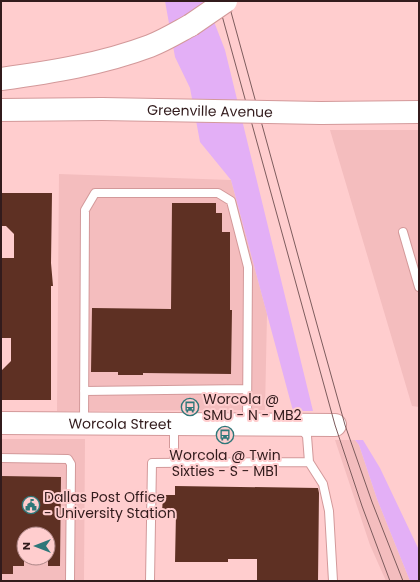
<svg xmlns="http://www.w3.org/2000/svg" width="420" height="582" font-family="Poppins,sans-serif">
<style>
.built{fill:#f4bdbe;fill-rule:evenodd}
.green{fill:#e3aff6}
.building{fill:#5e3023}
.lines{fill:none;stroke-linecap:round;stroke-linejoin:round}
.lane-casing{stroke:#d3999a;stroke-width:10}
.secondary-casing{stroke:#d3999a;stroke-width:24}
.lane{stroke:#fff;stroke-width:8}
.secondary{stroke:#fff;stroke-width:22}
.tram{stroke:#7d5c5d;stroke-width:1}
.secondary-bridge-casing{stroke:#d3999a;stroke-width:24;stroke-linecap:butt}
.secondary-bridge{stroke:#fff;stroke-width:22}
.labels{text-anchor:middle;stroke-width:4;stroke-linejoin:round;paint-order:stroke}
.street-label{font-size:14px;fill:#321b1c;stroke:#ffcdce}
.poi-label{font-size:14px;fill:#321b1c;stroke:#ffcdce;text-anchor:start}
</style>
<rect width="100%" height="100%" fill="#ffcdce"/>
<path class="built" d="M330,130H419V407L412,406Z
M59,174L231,180L267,314L265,410L57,411Z
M1,439H85L84,581H1ZM24,534H48V558H24Z
M335,440H355L359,445L377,499L410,581H386L370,545Z"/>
<path class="green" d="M165,1H206L225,50L313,411H293L231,180L200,142L190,88L175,57Z
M355,440H363L380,468L419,550V581H410L377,499L359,445Z"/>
<path class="building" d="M1,193H52L51,263L53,286H51V400H1V371L11,361V338H1V258H14V234L6,226H1Z
M172,203H216V213H222V232H230V310H232L231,374L143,373V375H118V372H91L92,308L171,309Z
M1,476L61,477L60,566H48V534H24V566H13V574H1Z
M175,486L318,488L319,493L318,581H257V559H228V562H175L176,513H162L163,495H175Z"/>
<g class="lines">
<defs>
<path id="lane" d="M403,232L419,287
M84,391L247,389
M84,423L85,210L95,193H218L231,201L248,267L247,423
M300,427L307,436L309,462L323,484L329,511L333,581
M1,458L68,459L71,464L70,581
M174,463V425
M150,581L152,463L309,462"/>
<g id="secondary">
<path d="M1,79C52,72 102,64 150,46C165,40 178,32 191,25"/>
<path d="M1,110L102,109"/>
<path d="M321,113L419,112"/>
<path id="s1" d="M1,423L335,425"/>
</g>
</defs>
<use href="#lane" class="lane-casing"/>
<use href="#secondary" class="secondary-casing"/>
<use href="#lane" class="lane"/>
<use href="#secondary" class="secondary"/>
<path class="tram" d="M218,1L335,425L362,506L390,581
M228,1L319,332L345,425L372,502L403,581"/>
<defs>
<g id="secondary-bridge">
<path d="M191,25L226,1"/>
<path id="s2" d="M102,109L321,113"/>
</g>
</defs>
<use href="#secondary-bridge" class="secondary-bridge-casing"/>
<use href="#secondary-bridge" class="secondary-bridge"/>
</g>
<defs>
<symbol id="bus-ring" viewBox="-11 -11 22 22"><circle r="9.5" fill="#ffcdce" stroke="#2e7779" stroke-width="1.5"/><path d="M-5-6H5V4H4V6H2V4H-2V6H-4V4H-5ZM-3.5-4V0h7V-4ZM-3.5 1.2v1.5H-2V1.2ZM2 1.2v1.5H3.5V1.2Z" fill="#2e7779"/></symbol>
<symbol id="civic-ring" viewBox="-11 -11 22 22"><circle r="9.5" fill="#ffcdce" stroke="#2e7779" stroke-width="1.5"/><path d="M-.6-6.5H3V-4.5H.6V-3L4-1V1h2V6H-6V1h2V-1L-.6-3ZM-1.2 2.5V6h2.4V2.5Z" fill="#2e7779"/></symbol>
</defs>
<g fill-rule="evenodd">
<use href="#bus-ring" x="180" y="397" width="20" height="20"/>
<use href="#bus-ring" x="215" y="425" width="20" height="20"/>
<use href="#civic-ring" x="21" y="495" width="20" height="20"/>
</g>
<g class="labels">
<g class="street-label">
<text dy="5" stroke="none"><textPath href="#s2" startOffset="108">Greenville Avenue</textPath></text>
<text dy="5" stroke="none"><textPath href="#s1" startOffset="119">Worcola Street</textPath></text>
</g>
<g class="poi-label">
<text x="203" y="404">Worcola @<tspan x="203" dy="16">SMU - N - MB2</tspan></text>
<text x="225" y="460" text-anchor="middle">Worcola @ Twin<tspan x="225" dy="16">Sixties - S - MB1</tspan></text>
<text x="44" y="502">Dallas Post Office<tspan x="44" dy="16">- University Station</tspan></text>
</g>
</g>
<rect width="420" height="582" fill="none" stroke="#321b1c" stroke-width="4"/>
<g transform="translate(36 546) rotate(270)"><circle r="19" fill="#ffcdce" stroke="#ad8687"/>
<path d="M0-3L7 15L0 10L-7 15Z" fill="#2e7779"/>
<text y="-6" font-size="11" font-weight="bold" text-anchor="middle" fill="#321b1c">N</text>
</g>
</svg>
